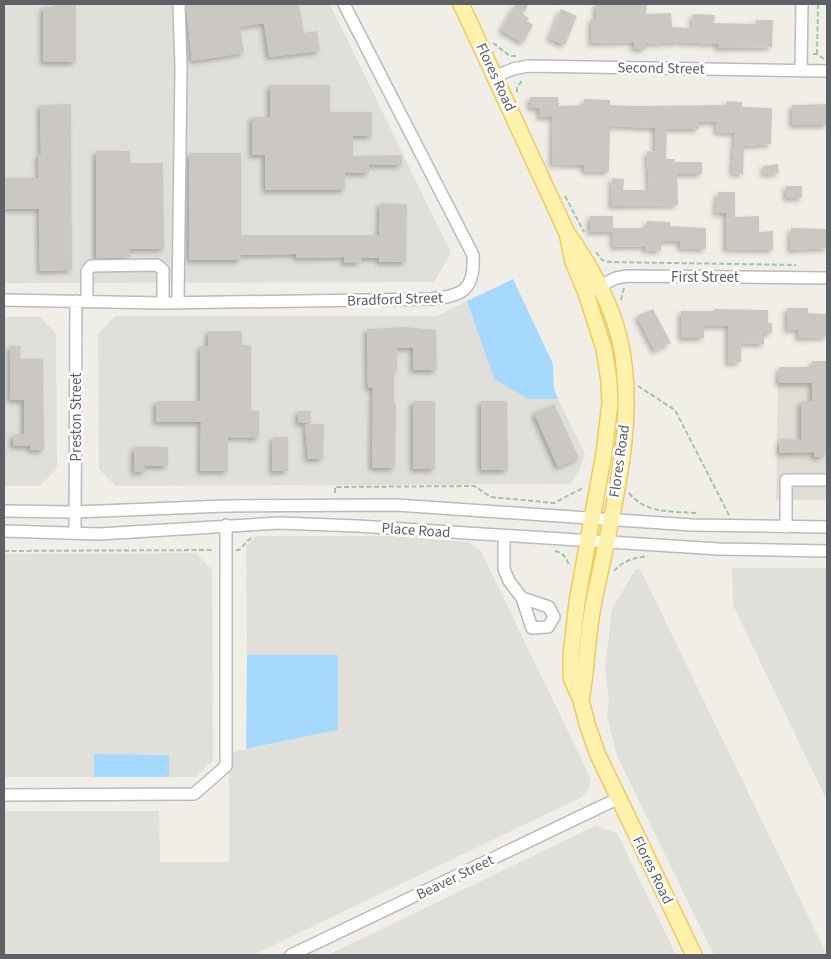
<svg xmlns="http://www.w3.org/2000/svg" width="831" height="959" font-family="'Source Sans 3',sans-serif">
<style>
.industrial{fill:#e1dfda}
.education{fill:#e0ddd4}
.water{fill:#a7d8fe}
.building{fill:#cbc8c3;filter:url(#shadow)}
.lines{fill:none;stroke-linecap:round;stroke-linejoin:round}
.minor-casing{stroke:#b8bbbf;stroke-width:14}
.major-casing{stroke:#f1c95e;stroke-width:18}
.path{stroke:#9cc8a9;stroke-width:2;stroke-dasharray:5 2.5;stroke-linecap:butt}
.minor{stroke:#fff;stroke-width:11}
.major{stroke:#fef2ac;stroke-width:15}
.labels{text-anchor:middle;stroke-width:5;stroke-linejoin:round;paint-order:stroke}
.street-label{font-size:15px;fill:#5d6166;stroke:#fff}
</style>
<defs>
<filter id="shadow"><feDropShadow dx="-3" dy="3" stdDeviation="2.5" flood-color="#0004"/></filter>
</defs>
<rect width="100%" height="100%" fill="#f0eee6"/>
<path class="industrial" d="M4,4H330L451,253L434,282L4,283Z
M467,301L494,379L528,399H558L585,454L579,471L571,484L115,486L99,469L98,334L115,316H437Z
M4,317H40L56,333L57,468L40,486H4Z
M256,536H391L469,542L481,551L590,777L589,789L582,797L253,955H4V811H159L160,862H229V753L338,730V655H247L246,546Z
M196,553L212,570L213,760L196,777H169L168,755L94,754V777H4V554Z
M732,568H827V801L733,605Z
M636,569H640L827,955H714L617,756L607,716L609,702L605,668L612,609Z
M595,826L617,833L676,955H328Z"/>
<path class="education" d="M778,375L827,376V500H776Z"/>
<path class="water" d="M513,279L553,364L554,389L558,399H528L494,379L467,301Z
M247,655H338V730L246,749Z
M94,754L169,755V777H94Z"/>
<path class="building" d="M55,4H76V62H43V7H55Z
M186,4H299L304,33L317,31L320,51L269,57L264,23L240,27L244,53L192,61Z
M516,4H529L523,14L529,18L527,21L533,25L523,43L501,30Z
M596,4H647L646,14L671,13L672,27L692,28L693,14L715,15L714,23L756,24V20H773L772,47L718,48V44L680,42L646,44V49H634V42L591,43V19H596Z
M561,9L577,16L565,45L549,38Z
M270,85H330V112H372V136H353V156L402,155V165H369V173H345V190H265V155H252V117H270Z
M530,97H558L559,106L584,105V99L610,100V105L636,106L727,105V101L742,102V107L772,108L771,144L744,146L743,174L732,173L735,133L716,132L717,122H699V129H667L666,159H675V162H702V174H677L678,205L611,206L612,178L624,179L623,190H649L647,151L655,152V128L610,126L609,172L584,171V165L552,164L553,117H539V108H530Z
M71,104L72,270L40,271L39,209H4V178H39L38,154H41L40,105Z
M827,104V125H792V105Z
M96,151H130V163H163L164,249H130V257L96,258Z
M189,153H241V235H379L380,203L407,204L406,262H379V258H361V262L344,263V257L296,258V254L241,255V260H189Z
M778,164L779,173L764,174L763,166Z
M786,186H802V198H786Z
M718,192H735V217L759,216V232L773,231V250L726,249V213H715Z
M590,216H613V228H646L647,221L670,222V226L706,228V249L680,248V241H661V251L645,250V246L613,247V232H590Z
M791,228L827,229V248L790,250Z
M787,308H808V313L827,314V337L798,338V329L787,330Z
M653,309L671,343L655,351L637,316Z
M714,309L768,310V323H772V333H764V344L741,343V362L728,363V326H704V338H681V311H714Z
M405,327L436,330L437,370H413V348H397V371H394V403H396L395,468H372L373,388H368L367,329Z
M208,331H242V345H251V411H259V438L228,437V471H200L201,422H156V401H200V346H208Z
M10,346H21L20,359H43L44,450H30V446H13V434H24V400H10Z
M812,361H827V453L823,452V457H814V452L779,453L780,439L801,440V401H812V383H778L779,367H812Z
M413,401H435V469H413Z
M481,401H507L508,470H481Z
M554,404L579,458L558,467L534,413Z
M298,411H311V423H298Z
M305,424H324L323,459H308Z
M273,437H288V471H272Z
M134,447H168V466H145V472H134Z"/>
<g class="lines">
<defs>
<path id="minor" d="M801,71L802,4
M496,76L513,69L528,66L827,71
M586,293L616,278L627,276L827,278
M4,300L163,303L430,299C462,296 475,291 473,255L344,4
M87,301V271L91,266L157,265L163,270V303
M178,302L181,68L179,4
M4,511L75,512L226,506L396,505L692,525L827,527
M786,527V480H827
M4,531L99,534L280,523L357,526L719,549L827,551
M75,533L76,301
M504,536V569L509,581L522,598L532,628L548,627L554,617L549,607L522,598
M4,795L194,794L226,766V525
M291,955L619,798"/>
<path id="major" d="M461,4L567,233C590,265 611,302 620,341C639,425 609,524 593,606C587,638 587,669 581,700
M567,233L573,262L586,293L604,349L609,381L610,403L604,453L577,602L571,656V678L581,700L587,724L598,755L694,955"/>
</defs>
<use href="#minor" class="minor-casing"/>
<use href="#major" class="major-casing"/>
<path class="path" d="M493,43L510,56H516
M813,54H817L824,59
M817,54L818,4
M517,92V88L523,79
M565,196L584,232
M596,252L602,260L610,262L796,265
M621,300L624,288
M638,386L675,410L729,515
M335,493V487L474,486L491,497L554,503L583,488
M629,493C646,514 671,511 696,513
M236,550H239L253,536
M4,551L214,550
M555,551C564,553 567,558 569,566
M614,571C624,560 634,558 648,556"/>
<use href="#minor" class="minor"/>
<use href="#major" class="major"/>
</g>
<g class="labels">
<g class="street-label">
<text transform="translate(661 68) rotate(1)" y="5">Second Street</text>
<text transform="translate(496 77) rotate(65)" y="5">Flores Road</text>
<text x="705" y="282">First Street</text>
<text transform="translate(395 299) rotate(-2)" y="5">Bradford Street</text>
<text transform="translate(76 417) rotate(-90)" y="5">Preston Street</text>
<text transform="translate(619 461) rotate(-82)" y="5">Flores Road</text>
<text transform="translate(416 530) rotate(4)" y="5">Place Road</text>
<text transform="translate(653 870) rotate(64)" y="5">Flores Road</text>
<text transform="translate(455 877) rotate(-26)" y="5">Beaver Street</text>
</g>
</g>
<rect width="831" height="959" fill="none" stroke="#5d6166" stroke-width="10"/>
</svg>
